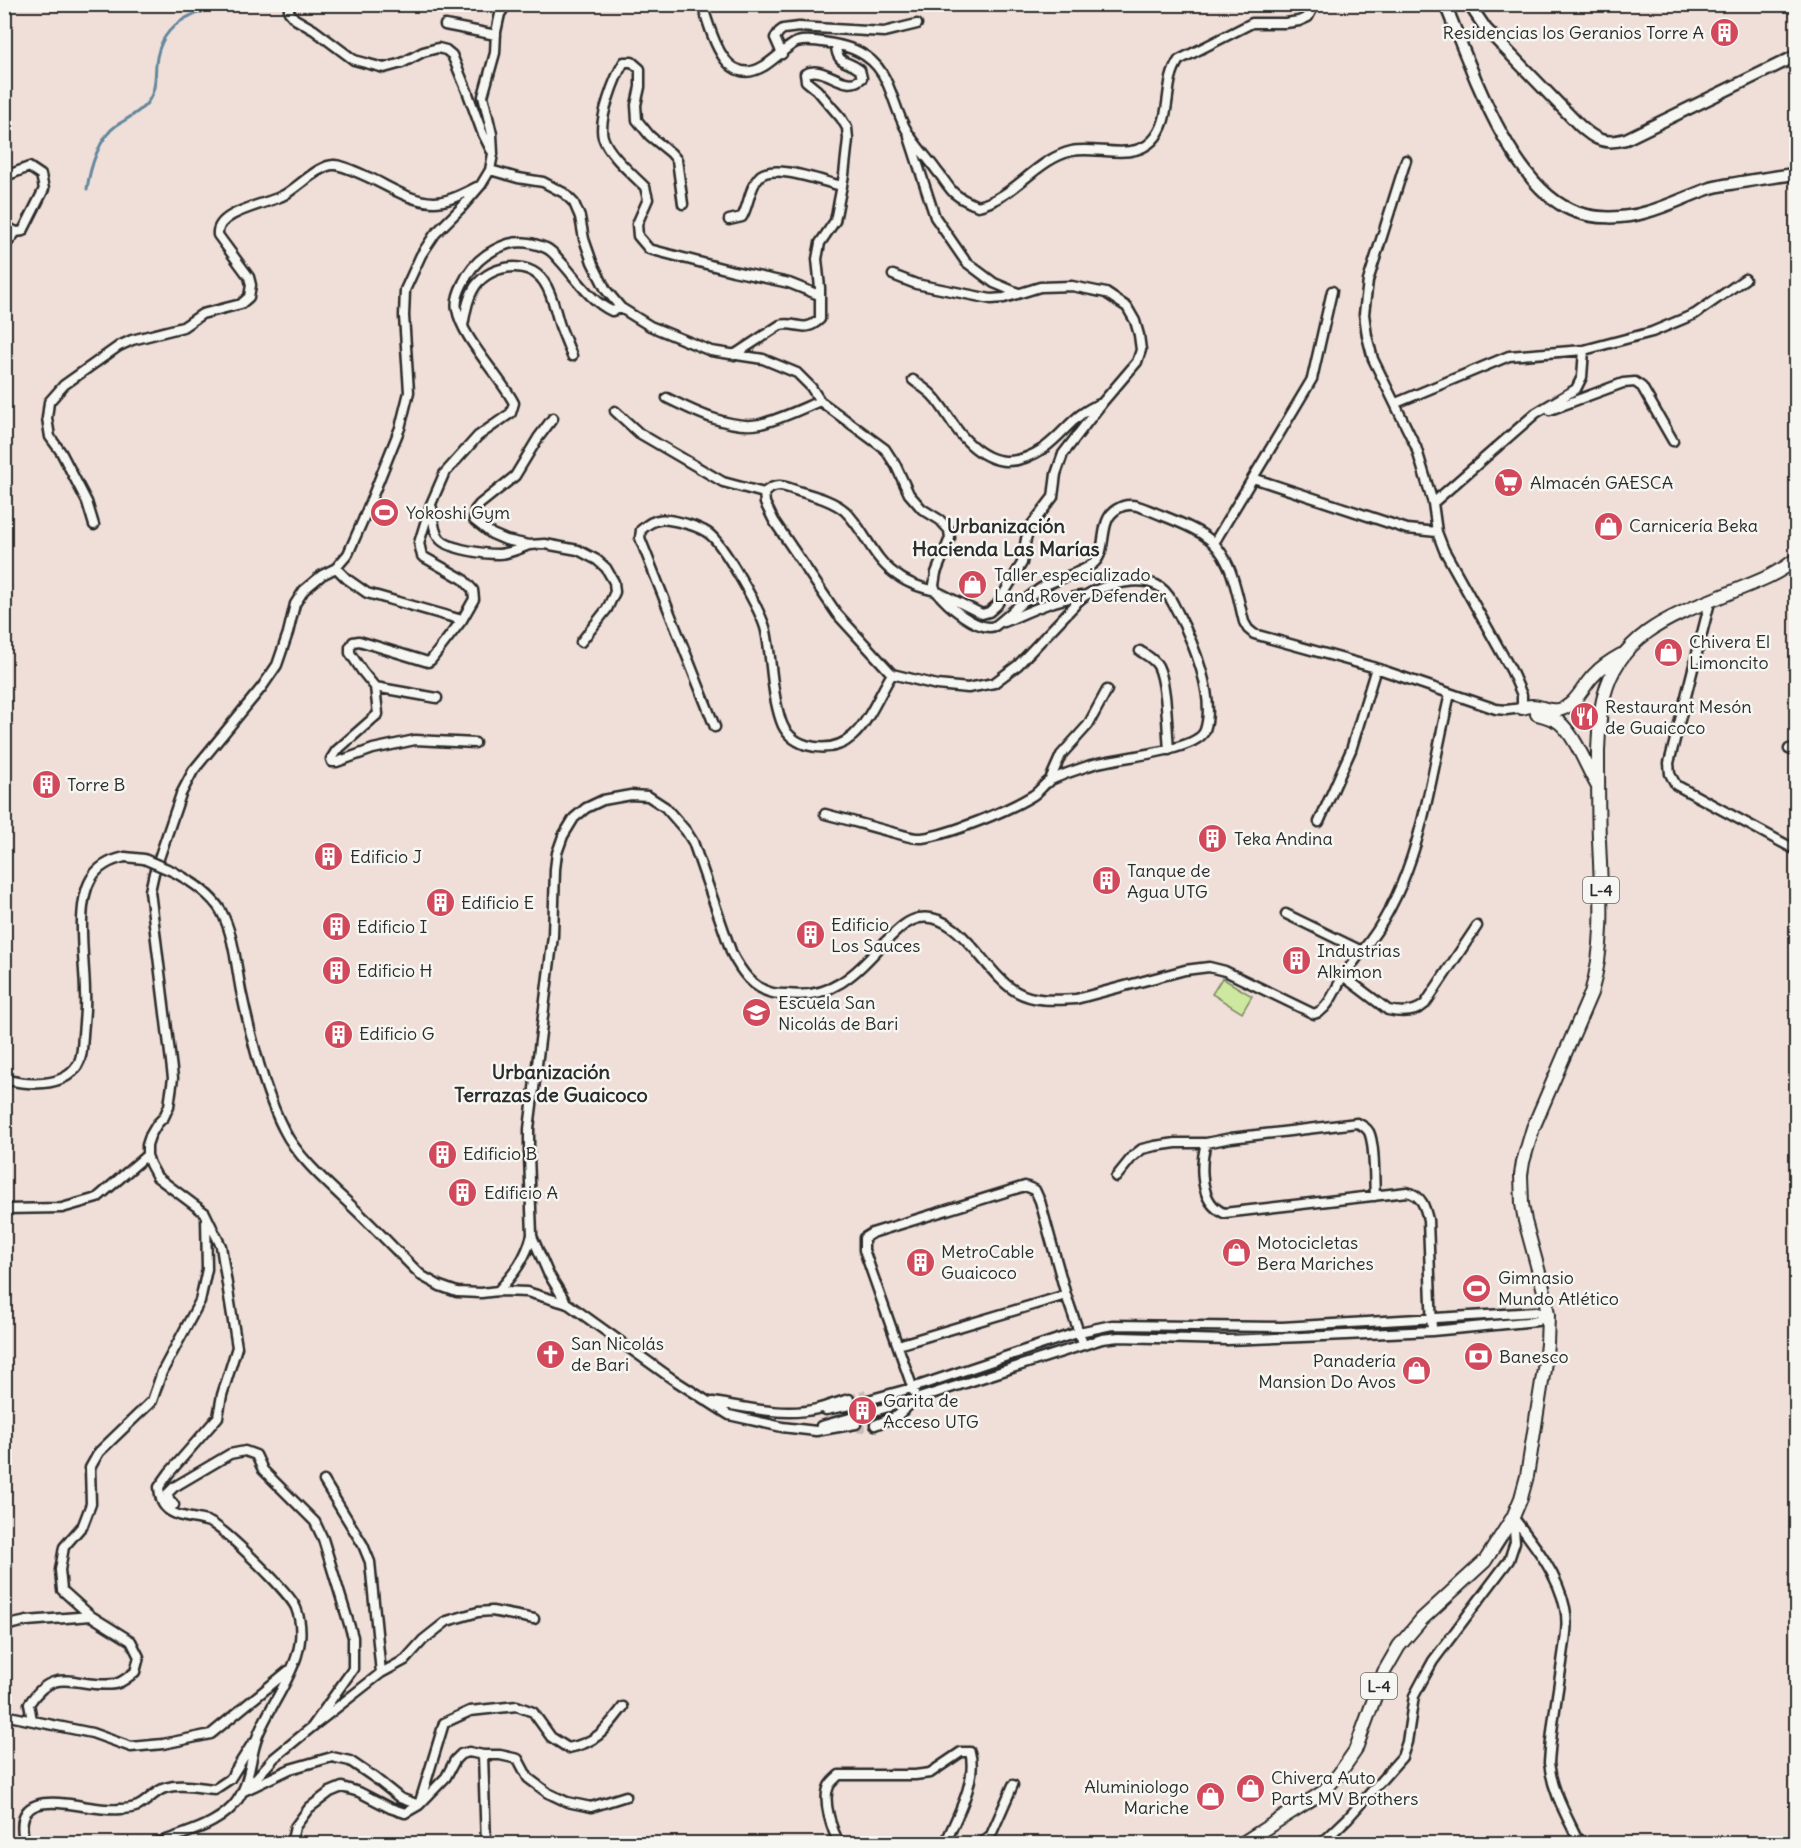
<svg xmlns="http://www.w3.org/2000/svg" width="1801" height="1848" font-family="Delius,sans-serif">
<style>
.green{fill:#cde89f;stroke:#7c8a65;stroke-width:1.5}
.lines{fill:none;stroke-linecap:round;stroke-linejoin:round}
.stream{stroke:#63879d;stroke-width:3}
.minor-tunnel{stroke:#c9bbb5;stroke-width:8;stroke-dasharray:8 4;stroke-linecap:butt}
.minor-casing{stroke:#2b2b2b;stroke-width:13}
.tertiary-casing{stroke:#2b2b2b;stroke-width:15}
.primary-casing{stroke:#2b2b2b;stroke-width:16}
.minor{stroke:#f6f6f2;stroke-width:8}
.tertiary{stroke:#f6f6f2;stroke-width:10}
.primary{stroke:#f6f6f2;stroke-width:12}
.minor-bridge-casing{stroke:#2b2b2b;stroke-width:13;stroke-linecap:butt}
.minor-bridge{stroke:#f6f6f2;stroke-width:8}
.labels{text-anchor:middle;stroke-width:5;stroke-linejoin:round;paint-order:stroke}
.shield{fill:#f6f6f2;stroke:#686867;stroke-width:1.5}
.shield-label{font-size:16px;font-weight:bold;fill:#2b2b2b}
.poi-label{font-size:18px;fill:#2b2b2b;stroke:#f6f6f2;text-anchor:start}
.neighbourhood-label{font-size:20px;font-weight:bold;fill:#2b2b2b;stroke:#f6f6f2}
</style>
<rect width="100%" height="100%" fill="#f0dfd8"/>
<filter id="ink" filterUnits="userSpaceOnUse"><feTurbulence type="fractalNoise" baseFrequency=".0167" numOctaves="2"/><feDisplacementMap in="SourceGraphic" scale="12" xChannelSelector="R" yChannelSelector="G"/><feConvolveMatrix kernelMatrix="1 2 1 2 8 2 1 2 1" color-interpolation-filters="sRGB"/></filter>
<g filter="url(#ink)">
<path class="green" d="M1222,978L1252,996L1242,1013L1212,994Z"/>
<g class="lines">
<path class="stream" d="M87,189C90,168 99,137 117,125C128,118 139,113 147,103C156,91 155,79 156,64C161,17 201,9 241,4"/>
<path class="minor-tunnel" d="M849,1399L866,1394
M850,1405L868,1400
M854,1417L871,1412
M857,1429L875,1425"/>
<defs>
<path id="minor" d="M289,4V12L295,19L314,30L354,60L384,68L402,63L423,52L438,48L446,50L452,55L467,91L482,132L491,150
M702,4C711,31 724,90 764,66C773,61 790,44 797,42C810,38 846,45 859,52C892,69 890,102 907,131C915,145 928,158 937,171C943,178 948,187 954,193C961,199 970,203 978,206C1014,198 1036,159 1072,151C1097,146 1132,161 1152,141C1174,119 1162,84 1179,60L1252,23H1286L1299,21L1308,17L1315,4
M445,25L496,35
M782,54L775,38L779,32L783,29L799,27L884,32L917,24
M909,137L935,217L966,262L994,283L1018,293
M490,170L518,178L543,182L564,193L574,203L580,217L584,239L592,262L606,290L621,308L650,326L711,351L763,359L797,373L811,387L820,401L885,449L896,466L909,494L922,509L940,520L949,530L950,538L936,573L934,585L936,591C921,588 906,583 894,573C872,557 864,529 845,511C832,500 814,496 798,491C784,486 776,482 764,493L765,503L774,521L837,614L892,674L937,685L968,688L994,683L1018,665L1074,606C1083,594 1097,589 1112,585C1127,581 1146,578 1160,587C1169,593 1173,604 1178,613C1193,642 1216,697 1205,730C1198,752 1114,757 1091,765C1079,769 1060,775 1049,781C1043,785 1039,792 1032,796C1007,811 951,834 922,838C913,839 904,835 895,833C872,827 849,820 825,814
M4,173L11,174L29,167L41,175L44,189L23,231L16,232
M683,204L677,160L671,153L650,136L637,120L636,105L640,87V69L632,62H624C615,77 598,120 603,137C608,154 633,175 645,187L648,199L637,224L638,236L649,249L733,271L789,283L819,295
M729,220L742,217C749,205 749,188 759,177C772,162 824,182 842,186
M4,225L16,232
M4,247L16,232
M893,275L916,284L991,299L1004,298L1040,287L1072,286L1106,293L1127,307L1135,321L1139,335L1141,350L1137,362L1102,403L1063,454L1056,474L1053,497L1030,527L1026,539L1022,563L997,605L989,612L982,614L936,591C947,605 977,632 995,626C1011,614 1024,599 1041,588C1056,578 1082,574 1095,562C1108,549 1098,520 1117,509C1130,500 1143,508 1156,513C1171,519 1188,525 1202,534C1232,552 1236,591 1244,622L1248,629L1254,634L1376,668L1496,709L1506,710L1522,708V695L1511,670L1444,550L1437,532L1433,503L1416,447L1373,359L1367,336L1364,314L1368,281L1406,160
M463,326C465,314 467,300 473,290C485,266 528,257 544,282C553,295 555,311 560,326C564,336 568,346 572,356
M734,355L780,325C797,321 804,334 820,319V288L817,259L820,243L835,221L844,175L848,139L847,128L841,118L817,90L806,81L805,74C825,63 844,94 862,78L860,70C848,60 837,65 836,46
M913,380C919,385 926,389 932,395C945,408 952,426 965,439C990,465 1014,468 1044,448C1067,431 1073,414 1102,403
M667,398C693,411 731,430 760,424C781,419 801,409 820,401
M1396,403L1509,356L1584,350L1652,332L1695,314L1745,279
M1550,410L1623,383L1635,382L1642,387L1673,441
M615,411L639,433L723,482L764,493
M553,418L538,438L515,476L480,504L475,510L474,520L492,534L506,540L529,545L545,544L578,550L597,560L606,568L614,582L615,592L607,609L581,642
M1253,478L1407,529L1437,532
M1433,503L1536,413L1576,389L1582,377L1584,350
M432,508C433,517 433,532 440,539C448,549 485,554 498,554C509,554 519,549 529,545
M94,525L87,502L61,452L50,437L47,418L49,402L64,385L119,346L132,340L183,327L202,314L241,304L249,297L251,285L249,277L218,235C215,211 269,204 284,195C297,188 321,163 335,165C345,166 361,174 370,178C390,187 411,202 434,202C449,202 464,193 477,187
M1214,543L1312,379L1332,291
M336,568L347,579L367,593L462,620
M1710,602L1669,763L1670,774L1676,785L1796,850
M1004,622C1028,612 1054,599 1081,596
M1140,651C1146,655 1154,659 1158,666C1167,684 1167,729 1169,750
M375,687L378,714L336,751L331,759L332,762H337L373,749L415,740L475,743
M437,698L375,687L362,671L350,653V647L353,642L359,641L428,662L431,660L462,620L474,599L473,590L463,579L422,556L419,543L431,504L444,474L478,436L511,413L514,403C500,376 461,337 457,309C455,301 459,291 463,283C468,272 476,262 486,255C507,241 523,238 546,248C553,251 558,259 563,264C578,281 592,302 612,311L621,308
M715,727L640,538L641,530C657,515 668,519 687,524C694,526 702,529 708,533C723,543 762,613 766,631C772,660 771,692 781,721C785,733 794,741 806,745C858,760 871,707 892,674
M1789,749L1796,752
M1049,782L1061,755L1088,725L1107,690
M1319,822L1351,750L1376,668
M172,871C191,881 210,893 221,911C234,935 236,965 241,991C250,1033 264,1092 284,1130C299,1161 339,1193 364,1218C384,1237 402,1257 422,1276L440,1286L457,1292L481,1293L498,1291L527,1292L568,1304L671,1378L729,1415L782,1427L816,1431L856,1424
M1286,914L1362,951C1421,880 1429,780 1450,694
M1362,951L1343,976L1388,1010C1401,1013 1415,1013 1425,1004L1477,926
M4,1079C26,1085 63,1088 77,1066C83,1057 82,1045 83,1035C84,1021 86,1007 85,993C85,962 75,906 91,879C98,866 111,860 125,857
M1206,1143C1200,1165 1199,1203 1224,1213L1407,1192C1422,1195 1425,1207 1428,1220L1432,1331
M1116,1177L1133,1156L1142,1149L1155,1146L1176,1143H1206L1231,1138L1357,1123C1362,1125 1366,1127 1369,1132C1375,1144 1374,1180 1375,1196
M4,1209L62,1208L97,1198L147,1155
M532,1236L548,1273L567,1304
M498,1291C514,1274 526,1258 532,1235L529,1155V1129L553,936L555,869L557,853L563,836L574,818L586,808L603,800L631,795L648,796L665,807L686,831L693,842L732,954C741,971 753,989 773,993C777,994 782,994 787,994C833,1000 857,972 886,941C896,932 905,921 919,918C961,911 985,975 1017,992C1035,1002 1056,1000 1076,999L1185,970L1209,967L1225,971L1314,1014C1329,1010 1335,989 1343,976
M898,1345L1066,1295
M914,1392L864,1250V1238L872,1233L1025,1186L1035,1190L1040,1201L1066,1295L1083,1344
M868,1400L912,1388L1079,1332L1112,1325L1282,1327L1536,1312L1548,1315
M713,1402C745,1407 784,1417 817,1409C828,1406 838,1402 849,1399
M826,1410L850,1405
M871,1412L916,1399L1102,1339L1119,1337L1227,1340L1302,1337L1432,1331L1537,1321L1548,1315
M875,1425L897,1416L915,1400
M821,1426L854,1417
M324,1481L363,1545L370,1562L381,1673
M174,1505L169,1499L168,1493L174,1487L230,1454L245,1451L256,1455L263,1470L315,1522L323,1539L353,1637V1669L312,1727
M1513,1517C1534,1544 1558,1574 1565,1608C1569,1625 1564,1646 1562,1663C1557,1696 1551,1730 1549,1763C1553,1795 1567,1816 1580,1844
M4,1626L27,1621L91,1616
M4,1715L92,1733L131,1747L163,1744L211,1734L288,1671
M32,1720L29,1704C55,1663 78,1689 115,1684C122,1683 129,1676 135,1672L139,1657L131,1641L91,1616L62,1590L60,1570L64,1547L83,1525L91,1504L90,1468L99,1452L152,1401L162,1372L200,1301L207,1269L206,1217
M483,1755L486,1844
M249,1786L274,1758L312,1727L381,1673L405,1660L423,1640L447,1621L478,1612L492,1611L534,1619
M244,1791L290,1769L332,1757L350,1761L375,1778L400,1798L419,1805L446,1777L455,1760L461,1754L469,1752L483,1755H500L518,1759L528,1778L548,1793L567,1802L591,1807L626,1796
M25,1844C7,1776 88,1814 120,1809C125,1809 133,1808 138,1806C147,1802 155,1791 165,1788C181,1783 199,1788 215,1789L230,1779L252,1744
M155,1844C181,1834 213,1827 232,1807C251,1787 249,1759 258,1735C274,1695 314,1654 296,1608C291,1594 223,1527 209,1522C196,1517 182,1519 170,1511C161,1505 160,1497 159,1487L169,1473L218,1417L222,1395L237,1347L221,1246L205,1213L157,1177L150,1164L147,1155V1145L150,1136L157,1124L164,1117L169,1106L173,1078L150,891L154,873L181,794L193,771L262,687L277,665L288,633L295,604L304,590L322,575L336,568L348,554L363,520L400,428L409,392L404,316L405,290L421,255L435,234L462,207L481,185L490,170L493,154L492,134L483,96L495,53L496,32L500,14L507,4
M291,1844L295,1827L309,1808L330,1792L342,1787L359,1792L390,1808L405,1813L419,1805L444,1723L470,1711L517,1706L533,1712L551,1737L568,1748C597,1743 606,1729 623,1707
M840,1844C832,1831 822,1801 829,1786C831,1782 836,1778 839,1775H915L930,1773L961,1752H970C978,1780 956,1818 945,1844
M980,1844L991,1835L1013,1785
M1321,1844L1348,1818L1402,1757L1407,1742L1414,1696L1422,1681L1433,1661L1509,1560L1515,1542L1513,1517"/>
<path id="tertiary" d="M1445,4C1470,64 1509,183 1571,210C1594,220 1624,219 1647,212C1669,206 1690,195 1711,188C1721,185 1732,184 1742,182C1760,179 1778,176 1796,174
M1469,4L1486,29L1579,125C1595,140 1605,145 1626,139L1796,56"/>
<path id="primary" d="M1522,708C1525,707 1528,706 1532,706C1541,706 1549,712 1559,710C1576,706 1583,685 1595,674C1602,666 1612,660 1621,655
M1537,714C1545,716 1553,718 1560,723C1576,737 1586,766 1597,785
M1241,1844L1323,1792L1339,1774L1355,1751L1384,1672L1399,1646L1422,1619L1485,1561L1513,1517L1521,1498L1527,1476L1544,1369L1547,1344L1548,1315L1544,1291L1525,1221L1522,1204L1521,1175L1523,1162L1533,1128L1591,993C1606,943 1601,891 1599,840C1598,810 1598,781 1598,751C1599,733 1599,714 1604,696C1621,628 1682,613 1739,589C1759,581 1780,573 1796,559"/>
</defs>
<use href="#minor" class="minor-casing"/>
<use href="#tertiary" class="tertiary-casing"/>
<use href="#primary" class="primary-casing"/>
<use href="#minor" class="minor"/>
<use href="#tertiary" class="tertiary"/>
<use href="#primary" class="primary"/>
<defs>
<path id="minor-bridge" d="M125,857L144,859L172,871"/>
</defs>
<use href="#minor-bridge" class="minor-bridge-casing"/>
<use href="#minor-bridge" class="minor-bridge"/>
</g>
</g>
<defs>
<symbol id="building-disc" viewBox="-11 -11 22 22"><circle r="9.5" fill="#d1495b" stroke="#f6f6f2"/><path d="M-4-6H4V6H1V3H-1V6H-4ZM-2.5-4.3h1.7v1.8h-1.7ZM.8-4.3h1.7v1.8H.8ZM-2.5-1h1.7V.8h-1.7ZM.8-1h1.7V.8H.8Z" fill="#fff"/></symbol>
<symbol id="supermarket-disc" viewBox="-11 -11 22 22"><circle r="9.5" fill="#d1495b" stroke="#f6f6f2"/><path d="M-6-5.5h2.5l.6 2H6L4.5 2H-2.5L-4.4-4H-6ZM-1.5 3.2a1.3 1.3 0 1 0 .1 0ZM3 3.2a1.3 1.3 0 1 0 .1 0Z" fill="#fff"/></symbol>
<symbol id="stadium-disc" viewBox="-11 -11 22 22"><circle r="9.5" fill="#d1495b" stroke="#f6f6f2"/><path d="M0-5a6.5 5 0 1 0 0 10a6.5 5 0 1 0 0-10ZM-3.5-1.8h7v3.6h-7Z" fill="#fff"/></symbol>
<symbol id="shop-disc" viewBox="-11 -11 22 22"><circle r="9.5" fill="#d1495b" stroke="#f6f6f2"/><path d="M-5-2.5h2.3a2.7 3.5 0 0 1 5.4 0H5L5.5 6h-11ZM-1.5-2.5h3a1.5 2.3 0 0 0-3 0Z" fill="#fff"/></symbol>
<symbol id="restaurant-disc" viewBox="-11 -11 22 22"><circle r="9.5" fill="#d1495b" stroke="#f6f6f2"/><path d="M-5-6h1v4h1v-4h1v4h1v-4h1v5L-1.5 .5V6h-2V.5L-5-1ZM5-6V6H3V1.5H1.5Q1.5-4 5-6Z" fill="#fff"/></symbol>
<symbol id="school-disc" viewBox="-11 -11 22 22"><circle r="9.5" fill="#d1495b" stroke="#f6f6f2"/><path d="M0-5L7-2L0 1L-7-2ZM-4 1L0 2.5L4 1V4Q0 6-4 4Z" fill="#fff"/></symbol>
<symbol id="church-disc" viewBox="-11 -11 22 22"><circle r="9.5" fill="#d1495b" stroke="#f6f6f2"/><path d="M-1.2-6h2.4v3.5h3.3v2.4h-3.3V6h-2.4V-.1h-3.3v-2.4h3.3Z" fill="#fff"/></symbol>
<symbol id="bank-disc" viewBox="-11 -11 22 22"><circle r="9.5" fill="#d1495b" stroke="#f6f6f2"/><path d="M-6-4H6V4H-6ZM0-2.3a2.3 2.3 0 1 0 0 4.6a2.3 2.3 0 1 0 0-4.6Z" fill="#fff"/></symbol>
</defs>
<g fill-rule="evenodd">
<use href="#building-disc" x="1708" y="16" width="33" height="33"/>
<use href="#supermarket-disc" x="1492" y="466" width="33" height="33"/>
<use href="#stadium-disc" x="368" y="496" width="33" height="33"/>
<use href="#shop-disc" x="1592" y="510" width="33" height="33"/>
<use href="#shop-disc" x="956" y="568" width="33" height="33"/>
<use href="#shop-disc" x="1652" y="636" width="33" height="33"/>
<use href="#restaurant-disc" x="1568" y="700" width="33" height="33"/>
<use href="#building-disc" x="30" y="768" width="33" height="33"/>
<use href="#building-disc" x="1196" y="822" width="33" height="33"/>
<use href="#building-disc" x="312" y="840" width="33" height="33"/>
<use href="#building-disc" x="1090" y="864" width="33" height="33"/>
<use href="#building-disc" x="424" y="886" width="33" height="33"/>
<use href="#building-disc" x="320" y="910" width="33" height="33"/>
<use href="#building-disc" x="794" y="918" width="33" height="33"/>
<use href="#building-disc" x="1280" y="944" width="33" height="33"/>
<use href="#building-disc" x="320" y="954" width="33" height="33"/>
<use href="#school-disc" x="740" y="996" width="33" height="33"/>
<use href="#building-disc" x="322" y="1018" width="33" height="33"/>
<use href="#building-disc" x="426" y="1138" width="33" height="33"/>
<use href="#building-disc" x="446" y="1176" width="33" height="33"/>
<use href="#shop-disc" x="1220" y="1236" width="33" height="33"/>
<use href="#building-disc" x="904" y="1246" width="33" height="33"/>
<use href="#stadium-disc" x="1460" y="1272" width="33" height="33"/>
<use href="#church-disc" x="534" y="1338" width="33" height="33"/>
<use href="#bank-disc" x="1462" y="1340" width="33" height="33"/>
<use href="#shop-disc" x="1400" y="1354" width="33" height="33"/>
<use href="#building-disc" x="846" y="1394" width="33" height="33"/>
<use href="#shop-disc" x="1234" y="1772" width="33" height="33"/>
<use href="#shop-disc" x="1194" y="1780" width="33" height="33"/>
</g>
<g class="labels">
<g class="shield">
<rect x="1583" y="877" width="36" height="26" rx="4.5"/>
<rect x="1361" y="1673" width="36" height="26" rx="4.5"/>
</g>
<g class="shield-label">
<text x="1601" y="896">L-4</text>
<text x="1379" y="1692">L-4</text>
</g>
<g class="poi-label">
<text x="1704" y="39" text-anchor="end">Residencias los Geranios Torre A</text>
<text x="1530" y="489">Almacén GAESCA</text>
<text x="406" y="519">Yokoshi Gym</text>
<text x="1629" y="532">Carnicería Beka</text>
<text x="994" y="581">Taller especializado<tspan x="994" dy="21">Land Rover Defender</tspan></text>
<text x="1689" y="648">Chivera El<tspan x="1689" dy="21">Limoncito</tspan></text>
<text x="1605" y="713">Restaurant Mesón<tspan x="1605" dy="21">de Guaicoco</tspan></text>
<text x="67" y="791">Torre B</text>
<text x="1234" y="845">Teka Andina</text>
<text x="350" y="863">Edificio J</text>
<text x="1127" y="877">Tanque de<tspan x="1127" dy="21">Agua UTG</tspan></text>
<text x="461" y="909">Edificio E</text>
<text x="831" y="931">Edificio<tspan x="831" dy="21">Los Sauces</tspan></text>
<text x="357" y="933">Edificio I</text>
<text x="1317" y="957">Industrias<tspan x="1317" dy="21">Alkimon</tspan></text>
<text x="357" y="977">Edificio H</text>
<text x="778" y="1009">Escuela San<tspan x="778" dy="21">Nicolás de Bari</tspan></text>
<text x="359" y="1040">Edificio G</text>
<text x="463" y="1160">Edificio B</text>
<text x="484" y="1199">Edificio A</text>
<text x="1257" y="1249">Motocicletas<tspan x="1257" dy="21">Bera Mariches</tspan></text>
<text x="941" y="1258">MetroCable<tspan x="941" dy="21">Guaicoco</tspan></text>
<text x="1498" y="1284">Gimnasio<tspan x="1498" dy="21">Mundo Atlético</tspan></text>
<text x="571" y="1350">San Nicolás<tspan x="571" dy="21">de Bari</tspan></text>
<text x="1499" y="1363">Banesco</text>
<text x="1396" y="1367" text-anchor="end">Panadería<tspan x="1396" dy="21">Mansion Do Avos</tspan></text>
<text x="883" y="1407">Garita de<tspan x="883" dy="21">Acceso UTG</tspan></text>
<text x="1271" y="1784">Chivera Auto<tspan x="1271" dy="21">Parts MV Brothers</tspan></text>
<text x="1189" y="1793" text-anchor="end">Aluminiologo<tspan x="1189" dy="21">Mariche</tspan></text>
</g>
<g class="neighbourhood-label">
<text x="1006" y="533">Urbanización<tspan x="1006" dy="23">Hacienda Las Marías</tspan></text>
<text x="551" y="1079">Urbanización<tspan x="551" dy="23">Terrazas de Guaicoco</tspan></text>
</g>
</g>
<rect width="1801" height="1848" fill="none" stroke="#f6f6f2" stroke-width="24"/>
<rect x="12" y="12" width="1777" height="1824" fill="none" stroke="#2b2b2b" stroke-width="2" filter="url(#ink)"/>
</svg>
